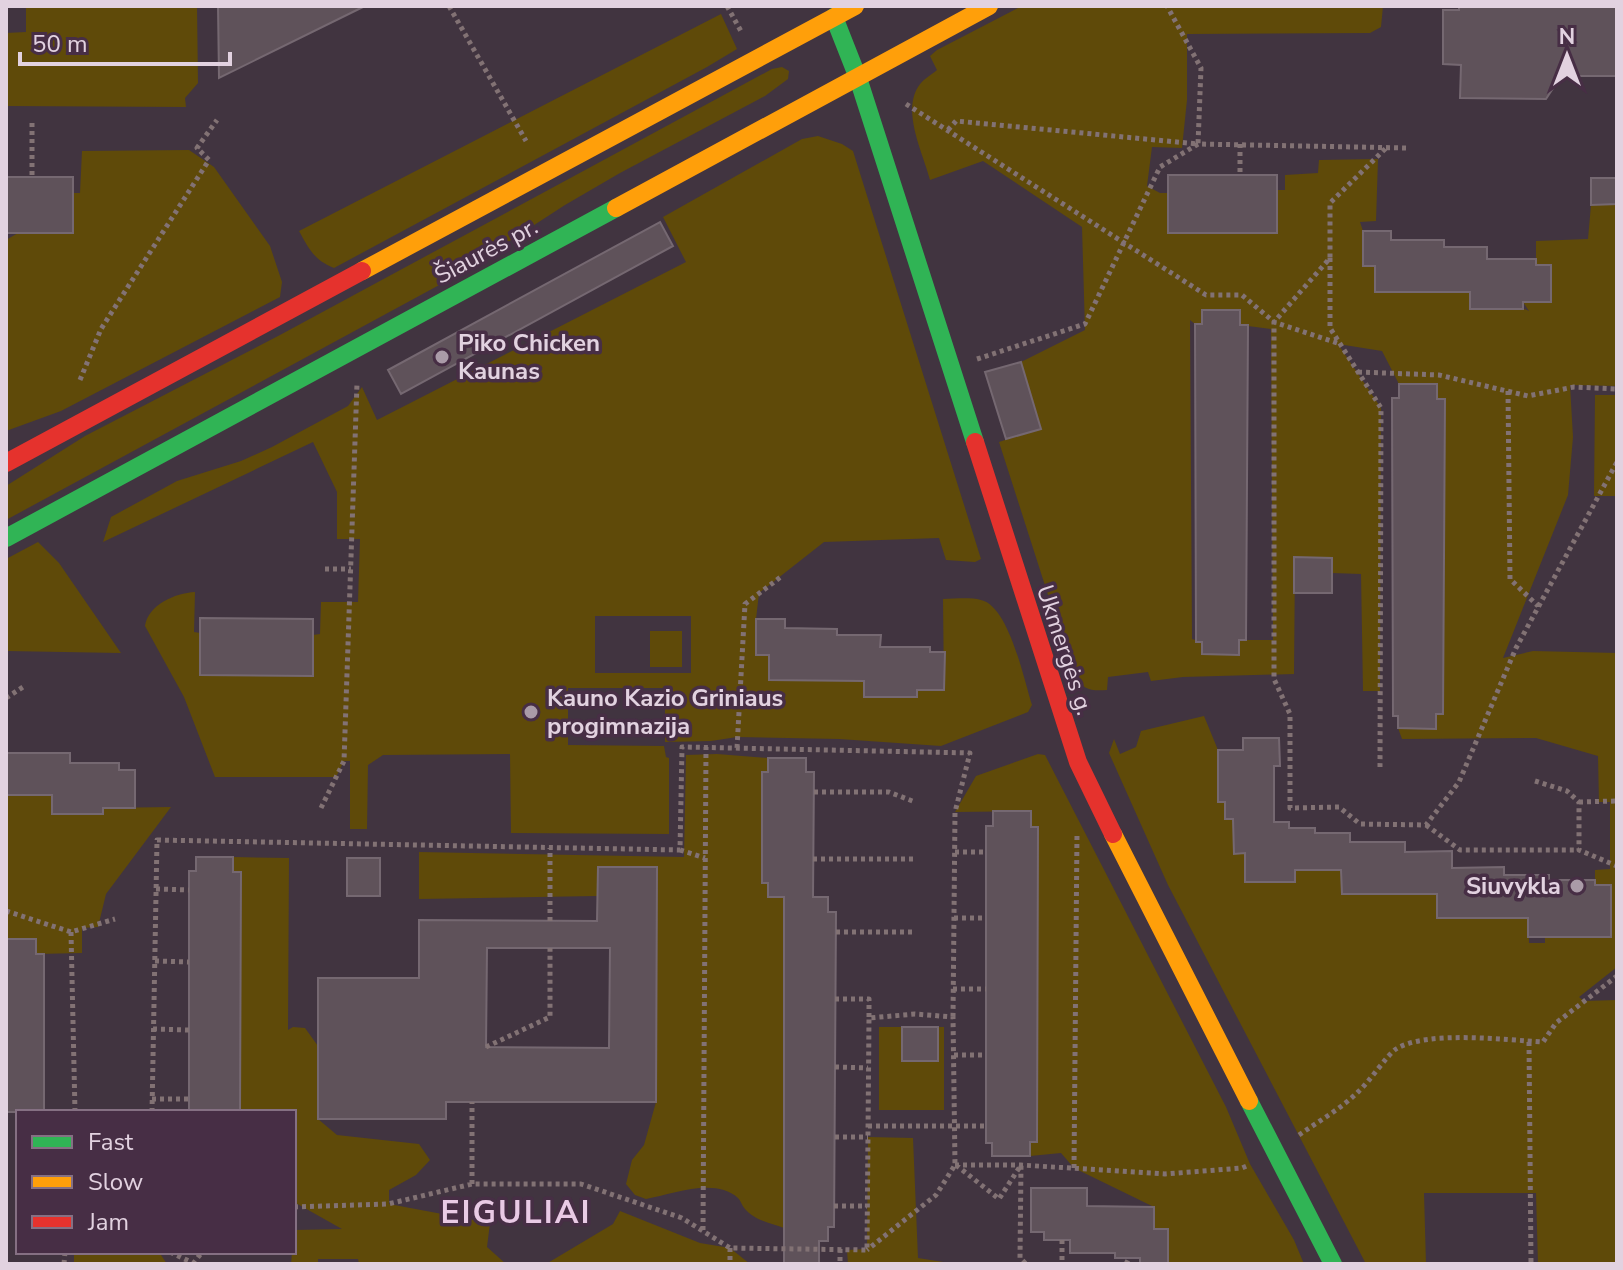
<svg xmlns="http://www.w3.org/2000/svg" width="1623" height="1270" font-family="'Nunito Sans',sans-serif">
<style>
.green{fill:#5f4a09;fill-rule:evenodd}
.building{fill:#5f525a;stroke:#756871;stroke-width:2;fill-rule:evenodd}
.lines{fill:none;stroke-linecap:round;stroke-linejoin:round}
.path{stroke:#827274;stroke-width:5;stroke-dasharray:4 4;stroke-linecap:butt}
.fast{stroke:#30b455;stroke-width:18}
.slow{stroke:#ff9f0a;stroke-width:18}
.jam{stroke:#e5322d;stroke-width:18}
.poi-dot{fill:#aa9ba8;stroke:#472e45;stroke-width:3}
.labels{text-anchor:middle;stroke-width:7;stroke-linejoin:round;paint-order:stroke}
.street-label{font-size:24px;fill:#e2d2e0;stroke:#472e45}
.poi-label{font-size:24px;font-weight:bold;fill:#e2d2e0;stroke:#472e45;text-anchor:start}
.district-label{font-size:32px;font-weight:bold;letter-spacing:2px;fill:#e9cae5;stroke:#472e45}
</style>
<rect width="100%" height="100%" fill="#413440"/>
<path class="green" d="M26,6H197L198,83L185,98L186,107L6,106V33L26,32Z
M1022,6H1383L1381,27L1370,33L1187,34V100L1182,148L1152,147L1147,186L1160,193H1168V233H1276L1277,190H1285V175L1318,173L1319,160L1378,159L1376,221L1360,222L1363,231V266H1375V292L1470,284L1529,311L1523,302L1551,301V266L1536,265V241L1588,239L1591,205L1617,204V386L1570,385L1573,437L1568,495L1503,658L1533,651L1617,653V967L1579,997L1584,1001L1617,1000V1264H1538L1536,1193H1424L1426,1264H1366L1168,885L1109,753L1114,739L1120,754L1136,747L1141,731L1204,716L1218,750V802H1225V818L1233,819L1234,853H1245L1246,882H1294L1295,870H1341L1342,894H1437V918H1490L1528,913L1529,943H1545V937L1611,936V885H1595V870L1610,869V802H1599L1598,756L1536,738L1402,739L1398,728L1436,729V714H1443L1444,536L1437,384H1399L1382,351L1338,344L1381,408L1380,691H1363L1361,574L1332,573V558L1295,557L1294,674L1183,677L1151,681L1148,672L1108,677L1107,690C1090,691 1084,690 1074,676L999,442L1041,428L1021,362L1085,330L1082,227L983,161L930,180C923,153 902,113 918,87C922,80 931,75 937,70L930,56L937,50ZM1203,310H1240V325L1271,329L1273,640H1239V655L1202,654V642L1192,639L1190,320L1195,324H1202Z
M721,14L737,49L707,67L334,268C314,260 309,249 299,231Z
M782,67L789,71L788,79L765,96L620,173L565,205L454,277L6,520V486L85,436L280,335L772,69Z
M818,136L842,144L853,151L981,559L975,562L946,560L939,538L824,542L759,593L756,619L769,655V679L823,681L864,673V697H916L917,690H944L943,599C955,599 969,597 981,600C1009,606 1024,680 1032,705L1028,712L941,746L839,739L737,737L711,741L665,742V688H568V745L664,746L666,757L669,758V834L511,833L510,754L383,755L368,765L367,829H350V761H344L336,777H215L184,697L145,626C148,605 175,593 195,592L194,632L200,633V675L313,676V635L320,634L321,602H358L360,539H337V492L313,442L103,542L111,517L177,481L241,461L272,447L348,406L362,387L377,420L686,262L663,217L802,139ZM595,616H691V673H595Z
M189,150L214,167L270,246L282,282L280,297L61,411L6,431V240L18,233H73V193H80L82,151Z
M1595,395H1617V496H1594Z
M38,542L59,563L121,653L6,651V559Z
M650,631H682V667H650Z
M717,754L768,758V772L762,773V883H768L790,897L784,912L783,954L790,955L784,981V1228C770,1223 756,1221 745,1209C742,1206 741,1201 738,1198C715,1177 673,1194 646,1199L635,1195L626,1184L632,1160L644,1145L656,1102L657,868L598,867L597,896L419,899V852L684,857L686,755Z
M1038,754L1045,755L1226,1107L1250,1164L1294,1240L1304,1264H1168V1230L1154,1229V1207L1074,1168L1061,1153L1030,1156V1142H1037L1038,827H1031L1030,811L955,812L976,776Z
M53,788L103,808L171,807L106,894L98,927L82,928V953L36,954V940L6,939V795Z
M233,857L289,858L288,1030L293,1027L305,1028L318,1046V1119L337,1135L419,1144L430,1160L416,1175L389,1190V1204L490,1223L487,1247L506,1264H359L358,1259H318V1264H291L294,1230L342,1229L294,1202V1112H240L241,873L233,872Z
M879,1027H902V1061H937L938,1027H944V1110H879Z
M868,1137L913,1138L918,1258L956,1264H848L847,1250L867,1249Z
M620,1211L700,1243L730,1248L750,1264H546L613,1224Z
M74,1252H159L167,1264H74Z"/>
<path class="building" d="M218,6H365L219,78Z
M1459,6H1617V76H1561L1546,99L1460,98L1461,65L1443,64V10H1459Z
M1168,175H1277V233H1168Z
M6,177H73V233H6Z
M1591,178H1617V204L1591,205Z
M660,222L673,246L401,394L388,370Z
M1363,231H1391V240H1444V247H1487V259H1536V265H1551V302H1523V309H1470V292H1375V266H1363Z
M1202,310H1240V325H1248L1246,640H1239V655L1202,654V642H1196L1195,324H1202Z
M1021,362L1041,429L1006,439L985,372Z
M1399,384H1437V399H1445L1443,714H1436V729L1398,728V716H1393L1392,398H1399Z
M1294,557L1332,558V593H1294Z
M200,618L313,619V676L200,675Z
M756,619H785V628L837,629V635H881L880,647H930V652H945L944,690H917V697H864V681L769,680V655H756Z
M1243,738H1279L1280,766H1274V822H1289V828H1315V833H1350V842H1405V852L1452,851V868L1504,867V875H1549V880H1595V885H1611V937H1528V918H1437V894H1342L1341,870H1295V882H1245V853L1234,854L1233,819H1225V802H1218V750H1243Z
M6,753H70V763H119V770H135V808H103V814H52V795H6Z
M768,758H806V772H814L813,897H828V912H836L834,1227H828V1241H819V1264H784V897H768V883H762V772H768Z
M993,811H1031V827H1038L1037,1142H1030V1156H992V1143H986V826H993Z
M196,857H233V872H241L240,1112H189V871H196Z
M347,858H380V896H347Z
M598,867H657L656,1102H446V1119H318V978H419V920L597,921ZM487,948H610L609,1048L486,1047Z
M6,939H36V954H44V1112H6Z
M902,1027H938V1061H902Z
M1031,1188H1087V1206L1154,1207V1229H1168V1264H1140V1258H1115V1253H1070V1240H1044V1232H1031Z"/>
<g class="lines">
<path class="path" d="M449,6L526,141
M727,6L742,33
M906,104L1206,295H1242L1274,322V679L1290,714V808L1339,807L1360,824L1426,825L1459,782L1516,648L1617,462
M32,123V177
M948,130L956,121L1198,144L1201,68L1167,6
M1240,144V175
M1330,258V328L1381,408L1380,767
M1337,343L1274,322L1330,258V203L1386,148
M977,359L1085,324L1160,167L1198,144L1408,148
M1358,372L1439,375L1528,396L1574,387L1617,389
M80,380L101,329L209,160L197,148L217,120
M1508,391L1510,579L1538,606
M325,569H351
M6,698L26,685
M737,748L745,604L782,576
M1535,781L1567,791L1579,802V850L1617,866
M814,792H889L915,802
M1579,802L1617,801
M321,808L344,761L357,383
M1426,825L1460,850H1579
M680,850L705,858
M955,852H986
M813,859H915
M156,889L189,890
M6,911L71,932L115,919
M954,918H986
M550,921V848
M71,932L75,1112
M836,932H915
M155,961L189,962
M953,989H986
M835,999H869V1018
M153,1029L189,1030
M1529,1042L1531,1264
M486,1047L550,1017V948
M954,1055H986
M835,1067L868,1068
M152,1099H189
M152,1112L157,840L680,850L682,747L970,753L955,812L953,1017
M868,1126H986
M1299,1135C1319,1121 1342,1108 1359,1091C1370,1081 1387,1055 1396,1049C1426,1030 1507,1040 1543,1042L1556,1023L1617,976
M835,1137H868
M955,1165H1021L1165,1174L1242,1168L1249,1165
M956,1165L999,1199L1021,1165L1020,1258L1026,1264
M1074,1168L1077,833
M472,1184V1102
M834,1206H867
M294,1207L388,1204L472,1184H581L682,1218L730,1248L867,1250L869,1018L915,1014L953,1017L955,1165L936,1195L867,1250
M703,1230L706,747
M1062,1240V1264
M730,1248V1264
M840,1249V1264
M170,1252L193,1263
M64,1264L65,1252
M193,1264L202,1252
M1126,1264L1129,1258"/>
<path class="fast" d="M834,17L858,78L975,442
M6,538L616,208
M1249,1101L1333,1264"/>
<path class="slow" d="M616,208L989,6
M362,271L855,6
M1113,834L1249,1101"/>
<path class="jam" d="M975,442L1078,762L1113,834
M6,463L362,271"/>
</g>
<g class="poi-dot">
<circle cx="442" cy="357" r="8"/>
<circle cx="531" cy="712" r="8"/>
<circle cx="1577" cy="886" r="8"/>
</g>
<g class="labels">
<g class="street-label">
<text transform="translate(486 251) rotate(-28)" y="8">Šiaurės pr.</text>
<text transform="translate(1065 650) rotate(72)" y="8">Ukmergės g.</text>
</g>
<g class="poi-label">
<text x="458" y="351">Piko Chicken<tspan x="458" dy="28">Kaunas</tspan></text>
<text x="547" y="706">Kauno Kazio Griniaus<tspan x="547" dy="28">progimnazija</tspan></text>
<text x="1561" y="894" text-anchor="end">Siuvykla</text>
</g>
<g class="district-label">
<text x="516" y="1223">EIGULIAI</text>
</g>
</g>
<rect width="1623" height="1270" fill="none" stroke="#e2d2e0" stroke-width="16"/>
<rect x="16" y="1110" width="280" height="144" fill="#472e45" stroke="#857083" stroke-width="2"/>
<rect x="32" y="1136" width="40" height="12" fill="#30b455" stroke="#857083" stroke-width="2"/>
<text x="88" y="1150" font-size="24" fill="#e2d2e0">Fast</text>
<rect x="32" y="1176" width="40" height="12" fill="#ff9f0a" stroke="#857083" stroke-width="2"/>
<text x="88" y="1190" font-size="24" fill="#e2d2e0">Slow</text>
<rect x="32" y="1216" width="40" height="12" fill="#e5322d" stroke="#857083" stroke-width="2"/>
<text x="88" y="1230" font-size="24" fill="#e2d2e0">Jam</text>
<g transform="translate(1567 56)" stroke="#472e45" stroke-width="6" paint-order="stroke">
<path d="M0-6L14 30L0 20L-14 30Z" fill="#e2d2e0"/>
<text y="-12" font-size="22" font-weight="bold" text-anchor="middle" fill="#e2d2e0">N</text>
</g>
<path d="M20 52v12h210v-12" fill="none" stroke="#e2d2e0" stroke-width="4"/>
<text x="32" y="52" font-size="24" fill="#e2d2e0" stroke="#472e45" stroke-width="6" paint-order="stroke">50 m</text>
</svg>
